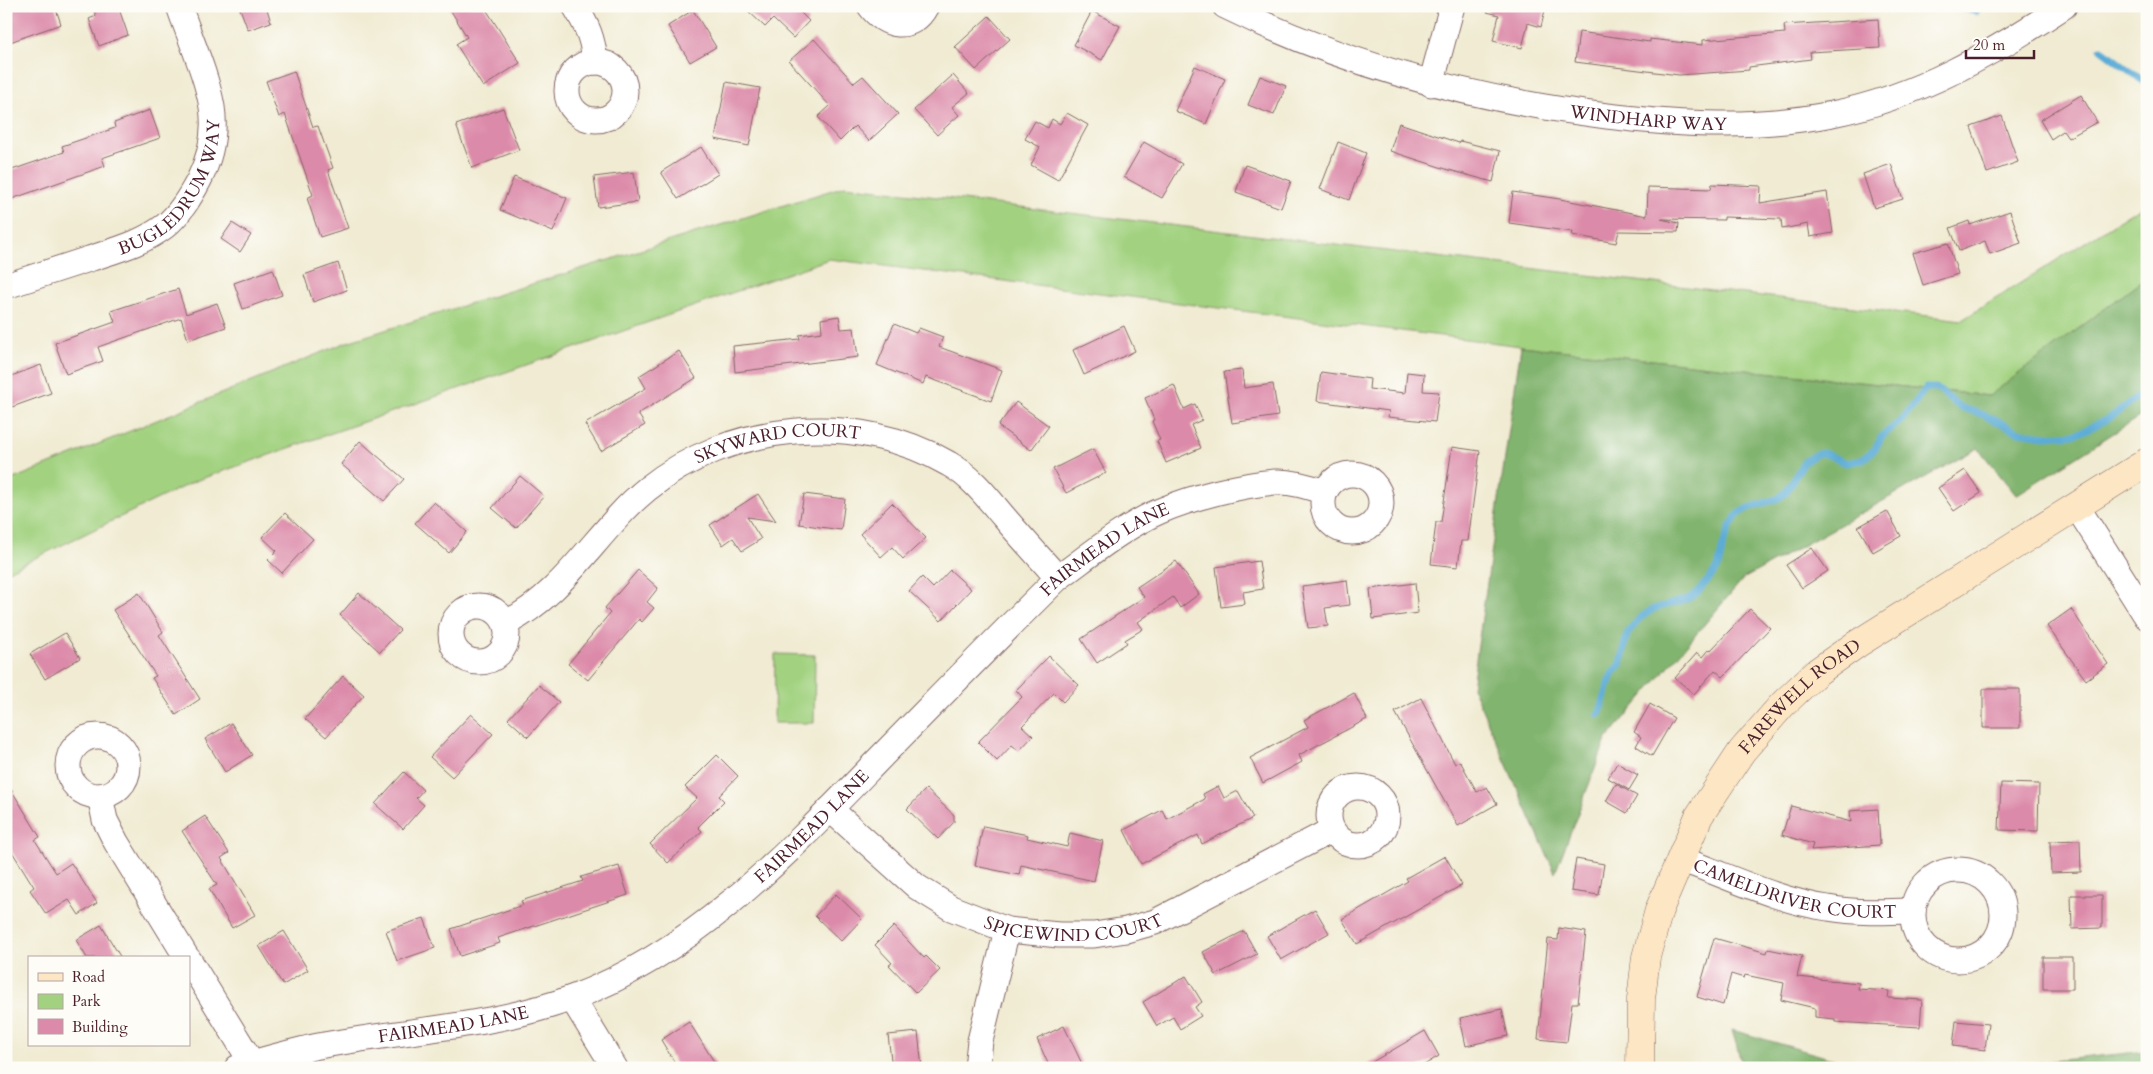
<svg xmlns="http://www.w3.org/2000/svg" width="2153" height="1074" font-family="Cardo,serif">
<style>
.green{fill:#a2d280;stroke:#767856}
.forest{fill:#81b46e;stroke:#666a4c}
.lines{fill:none;stroke-linecap:round;stroke-linejoin:round}
.stream{stroke:#5bacd6;stroke-width:7}
.building{fill:#dc8aa9}
.street-casing{stroke:#846665;stroke-width:27}
.secondary-casing{stroke:#846665;stroke-width:29}
.street{stroke:#fff;stroke-width:25}
.secondary{stroke:#fce6c4;stroke-width:28}
.labels{text-anchor:middle;stroke-width:4;stroke-linejoin:round;paint-order:stroke}
.street-label{font-size:18px;fill:#4a1f2b;stroke:#fdfcf7}
</style>
<rect width="100%" height="100%" fill="#fdfcf7"/>
<filter id="ink" filterUnits="userSpaceOnUse"><feTurbulence type="fractalNoise" baseFrequency=".02" numOctaves="2"/><feDisplacementMap in="SourceGraphic" scale="10" xChannelSelector="R" yChannelSelector="G"/><feConvolveMatrix kernelMatrix="1 2 1 2 8 2 1 2 1" color-interpolation-filters="sRGB"/></filter>
<filter id="wash" filterUnits="userSpaceOnUse"><feTurbulence type="fractalNoise" baseFrequency=".0096" numOctaves="4" result="noise"/><feDisplacementMap in="SourceGraphic" scale="20" xChannelSelector="R" yChannelSelector="G"/><feGaussianBlur stdDeviation="1.12" result="paint"/><feColorMatrix in="noise" values="0 0 0 0 0 0 0 0 0 0 0 0 0 0 0 0 0 1.4 0 .05"/><feComposite in="paint" operator="in"/></filter>
<g filter="url(#wash)">
<rect width="100%" height="100%" fill="#f0ebd2"/>
<path class="green" d="M845,186L1962,320L2147,203V277L1990,396L1521,346L829,259L195,481L6,572V482L347,342Z
M775,654L815,655L814,723H774Z"/>
<path class="forest" d="M2147,277V412L2016,495L1978,448L1743,579L1606,740L1555,873L1472,687L1521,346L1989,396Z
M1732,1030L1864,1068H1743Z
M2147,1051V1068H1988Z"/>
<g class="lines">
<path class="stream" d="M1956,6L1976,12
M2101,49L2147,84
M1599,715L1612,674L1621,663L1627,634L1640,618L1653,609L1688,599L1697,593L1718,568L1723,545L1730,527L1737,515L1746,509L1779,498L1786,492L1804,462L1816,454L1824,453L1846,463L1862,460L1875,449L1882,436L1902,420L1926,388H1936L1960,407L1984,415L2019,432L2045,436L2077,434L2108,419L2133,401L2147,389"/>
</g>
<g id="blocks">
<path class="building" d="M19,6H55L61,24L10,42L6,31V11Z
M93,6H118L128,35L99,46L89,19L96,16Z
M239,6H266L271,22L248,30Z
M448,6H484L520,63L483,87L456,44L467,37Z
M743,6H794L809,21L793,38L773,19L765,27Z
M1488,6H1532L1545,10L1541,27L1528,23L1522,48L1493,41L1499,15L1487,12Z
M693,10L716,47L690,62L668,26Z
M1092,11L1120,26L1102,60L1074,45Z
M989,16L1010,39L976,70L955,47Z
M1878,19L1880,48L1810,52L1811,59L1749,67V70L1679,75L1575,62L1579,32L1650,42V39L1703,45V40L1785,33L1784,25Z
M814,39L854,83L863,76L898,114L869,141L855,126L840,141L818,117L830,106L789,61Z
M1195,66L1225,79L1206,124L1175,111Z
M294,71L313,127L318,126L333,168L328,170L348,228L320,237L307,198L313,195L285,114L279,117L266,81Z
M953,75L969,93L952,107L959,115L937,135L914,110Z
M1260,76L1286,86L1274,115L1248,105Z
M726,82L760,88L749,146L715,139Z
M2081,95L2097,122L2068,138L2063,131L2051,139L2040,120Z
M503,108L519,150L472,168L456,125Z
M150,110L160,138L102,158L105,166L6,201V172L64,152L62,146L115,128L114,123Z
M1067,113L1088,125L1058,180L1031,165L1040,147L1025,139L1035,121L1048,128L1052,119L1060,124Z
M2002,116L2018,162L1987,173L1971,127Z
M1399,123L1459,143L1460,141L1500,151L1493,182L1449,170L1390,151Z
M1144,142L1182,164L1162,198L1124,177Z
M1338,142L1366,153L1349,200L1320,189Z
M701,147L718,174L678,199L661,172Z
M1891,164L1903,199L1874,208L1863,174Z
M1245,165L1291,181L1281,208L1236,192Z
M634,172L638,202L598,207L594,177Z
M514,177L567,198L553,232L500,210Z
M1712,184L1761,186L1760,203L1827,192L1833,233L1810,237L1808,224L1782,229L1781,219L1724,217V220L1661,219L1679,223L1678,232L1619,231L1616,243L1572,235L1573,232L1509,223L1513,192L1560,199L1647,216L1648,187L1711,189Z
M2010,211L2021,243L1990,254L1985,241L1959,251L1950,228L1969,221L1970,225Z
M232,223L251,235L240,252L221,239Z
M1948,243L1958,274L1923,285L1913,253Z
M338,263L347,290L313,302L304,275Z
M273,269L282,295L243,309L234,283Z
M178,289L186,314L217,303L226,327L188,340L181,318L98,347L103,361L66,374L55,343L115,322L111,311Z
M839,316L841,329L854,328L858,357L735,372L733,346L800,339L799,335L822,332L821,319Z
M894,324L916,333L919,328L943,337L939,347L1002,370L991,401L926,377L923,384L877,365Z
M1124,326L1135,351L1084,375L1073,350Z
M679,351L696,378L638,414L645,425L601,451L585,424L646,388L639,376Z
M41,365L51,393L12,407L6,391V378Z
M1242,370L1244,388L1273,384L1278,416L1232,423L1224,372Z
M1321,372L1370,379L1369,389L1405,393L1407,372L1424,374L1423,391L1439,392L1435,422L1388,417L1389,411L1317,401Z
M1174,385L1184,409L1195,404L1202,420L1191,425L1201,448L1166,463L1157,441L1160,440L1152,421L1154,420L1145,398Z
M1016,402L1049,426L1031,450L998,426Z
M360,441L404,479L384,501L341,464Z
M1452,447L1480,451L1468,541H1461L1458,567L1431,564L1436,522H1441Z
M1093,449L1106,473L1066,493L1053,469Z
M1965,470L1981,493L1954,511L1938,488Z
M520,476L544,496L516,528L492,508Z
M758,494L776,521L747,517L761,539L742,551L733,538L723,545L710,525Z
M804,494L845,499L841,530L799,524Z
M434,502L467,532L449,553L415,523Z
M892,503L926,538L903,559L892,547L881,557L860,534Z
M1887,511L1901,536L1873,552L1858,527Z
M285,513L313,539L282,573L268,560L277,551L262,537Z
M1812,548L1828,571L1802,588L1786,565Z
M1176,561L1199,594L1180,608L1173,597L1138,622L1143,629L1125,640L1127,643L1097,663L1081,639L1144,597L1137,587Z
M1259,561L1263,589L1243,592L1245,604L1221,607L1216,567Z
M638,570L658,588L647,602L654,608L642,622L639,619L588,680L568,664L610,613L605,608Z
M950,570L971,589L941,621L909,591L922,577L933,588Z
M1347,580L1350,605L1325,608L1328,626L1308,628L1302,586Z
M1415,583L1418,613L1373,619L1370,589Z
M139,593L163,632L159,635L200,699L176,715L152,678L156,676L113,610Z
M359,593L400,630L380,652L340,615Z
M1750,609L1770,628L1723,677L1715,670L1694,694L1675,678L1697,653L1702,657L1708,650L1710,651Z
M2071,609L2108,664L2086,680L2047,626Z
M65,633L80,658L45,679L30,654Z
M1049,656L1079,685L1063,702L1054,693L1022,726L1033,736L1019,751L1012,745L997,761L978,742L1022,697L1016,690Z
M343,676L364,695L326,737L305,719Z
M539,685L559,702L528,737L508,719Z
M1983,689H2020V728H1983Z
M1354,693L1367,719L1299,755L1302,762L1263,783L1250,758L1308,727L1304,720Z
M1421,698L1455,764L1460,761L1477,792L1487,787L1497,804L1458,826L1395,712Z
M1650,704L1674,718L1652,756L1636,746L1641,737L1634,732Z
M471,714L493,734L452,777L430,757Z
M231,723L252,755L225,772L205,739Z
M717,755L738,776L719,796L724,801L698,827L702,831L668,863L650,844L697,798L685,787Z
M1617,763L1638,775L1629,790L1608,778Z
M404,772L423,790L416,798L424,805L403,829L375,804Z
M6,781L40,837L35,840L56,873L71,863L97,903L79,915L69,900L46,914L30,890L34,887L6,842Z
M2001,783L2039,784L2038,831L1999,830Z
M1616,784L1637,796L1627,813L1606,801Z
M1218,786L1224,798L1238,791L1253,818L1202,844L1198,835L1141,864L1124,830L1162,810L1167,819L1205,799L1203,794Z
M926,789L954,815V822L938,839L907,809Z
M1791,806L1851,822L1850,811L1878,809L1880,845L1811,850L1813,844L1782,835Z
M205,816L229,853L221,858L255,915L232,928L209,889L217,885L182,831Z
M983,826L1028,835L1027,838L1067,847L1070,833L1103,841L1094,881L1021,865L1019,875L975,866Z
M2080,840L2081,872L2051,873L2050,841Z
M1445,856L1462,885L1357,944L1342,919L1408,881L1406,878Z
M1576,859L1604,864L1599,895L1571,891Z
M619,866L628,895L498,938L500,943L460,956L451,929L523,905L521,901L583,881L581,877Z
M836,894L862,919L841,941L815,916Z
M2071,895H2102V928L2072,929Z
M1315,909L1329,933L1281,960L1267,936Z
M424,918L435,948L397,961L386,931Z
M101,925L121,958H87L76,940Z
M894,926L924,958L926,956L940,970L916,993L889,965L892,963L875,945Z
M1559,928L1586,932L1578,1003H1572L1567,1042L1538,1039L1548,939L1558,940Z
M284,931L308,970L283,985L259,946Z
M1244,931L1257,954L1216,975L1203,952Z
M1714,938L1767,953L1768,949L1802,956L1797,977L1859,983L1858,989L1889,991L1888,998L1922,1000L1920,1027L1835,1022V1019L1815,1017V1008L1781,1000L1784,983L1745,975L1744,978L1731,974L1723,1005L1697,997Z
M2043,957H2073V989H2043Z
M1186,976L1202,1002L1195,1007L1201,1016L1180,1029L1173,1017L1157,1026L1143,1002Z
M1502,1009L1508,1036L1466,1046L1460,1018Z
M1956,1021L1988,1024L1985,1050L1953,1046Z
M689,1022L718,1068H678L661,1040Z
M1064,1026L1084,1068H1050L1037,1039Z
M1425,1031L1439,1056L1419,1068H1362Z
M918,1032L922,1068H892L888,1035Z"/>
</g>
</g>
<g filter="url(#ink)">
<use href="#blocks" fill-opacity="0" stroke="#846665" stroke-width="1"/>
<g class="lines">
<defs>
<g id="street">
<path d="M575,6C587,26 593,38 595,62"/>
<path d="M870,6C885,27 912,33 926,6"/>
<path id="s1" d="M1225,6C1345,65 1475,100 1607,116C1682,125 1758,129 1832,114C1918,97 1993,53 2064,6"/>
<circle cx="596" cy="91" r="29"/>
<path d="M1431,84L1452,6"/>
<path id="s2" d="M6,286C34,277 62,268 89,259C116,250 143,243 165,226C180,214 190,197 199,180C210,158 216,133 212,107C206,73 190,39 179,6"/>
<circle cx="1352" cy="503" r="29"/>
<path d="M2077,507L2147,617"/>
<circle cx="479" cy="634" r="28"/>
<path id="s3" d="M506,623C566,593 597,530 647,489C730,422 857,410 949,464C971,476 987,497 1003,516C1021,537 1039,557 1058,578"/>
<circle cx="98" cy="766" r="30"/>
<circle cx="1358" cy="816" r="29"/>
<path d="M100,796L105,820L116,842L187,958"/>
<path id="s4" d="M830,809L917,887L951,908L1007,930L1059,935H1094L1126,930L1155,922L1332,830"/>
<path id="s5" d="M1680,859C1728,876 1778,901 1828,908C1856,913 1884,912 1912,911"/>
<circle cx="1958" cy="915" r="45"/>
<path d="M189,960L255,1068"/>
<path d="M572,998L615,1068"/>
<path id="s6" d="M237,1068C260,1060 285,1054 309,1048C396,1030 487,1029 572,998C695,952 787,854 876,762C936,701 996,639 1058,578C1090,555 1123,527 1160,511C1193,497 1240,485 1275,482C1292,481 1308,486 1324,492"/>
<path d="M977,1068L980,1041L1007,930"/>
</g>
<g id="secondary">
<path id="s7" d="M1640,1068L1641,999L1646,957L1659,910L1699,816L1742,751L1782,705L1817,672L1857,644L2147,462"/>
</g>
</defs>
<use href="#street" class="street-casing"/>
<use href="#secondary" class="secondary-casing"/>
<use href="#street" class="street"/>
<use href="#secondary" class="secondary"/>
</g>
</g>
<g class="labels">
<g class="street-label">
<text dy="6" stroke="none"><textPath href="#s1" startOffset="441">WINDHARP WAY</textPath></text>
<text dy="6" stroke="none"><textPath href="#s2" startOffset="205">BUGLEDRUM WAY</textPath></text>
<text dy="6" stroke="none"><textPath href="#s3" startOffset="338">SKYWARD COURT</textPath></text>
<text dy="6" stroke="none"><textPath href="#s6" startOffset="1045">FAIRMEAD LANE</textPath></text>
<text dy="6" stroke="none"><textPath href="#s7" startOffset="420">FAREWELL ROAD</textPath></text>
<text dy="6" stroke="none"><textPath href="#s6" startOffset="640">FAIRMEAD LANE</textPath></text>
<text dy="6" stroke="none"><textPath href="#s5" startOffset="120">CAMELDRIVER COURT</textPath></text>
<text dy="6" stroke="none"><textPath href="#s4" startOffset="284">SPICEWIND COURT</textPath></text>
<text dy="6" stroke="none"><textPath href="#s6" startOffset="221">FAIRMEAD LANE</textPath></text>
</g>
</g>
<rect width="2153" height="1074" fill="none" stroke="#fdfcf7" stroke-width="25"/>
<rect x="28" y="956" width="162" height="90" fill="#fdfcf7" stroke="#b5a4a5"/>
<rect x="38" y="973" width="25" height="8" fill="#fce6c4" stroke="#b5a4a5"/>
<text x="72" y="982" font-size="15" fill="#4a1f2b">Road</text>
<rect x="38" y="994" width="25" height="15" fill="#a2d280" stroke="#b5a4a5"/>
<text x="72" y="1006" font-size="15" fill="#4a1f2b">Park</text>
<rect x="38" y="1019" width="25" height="15" fill="#dc8aa9" stroke="#b5a4a5"/>
<text x="72" y="1032" font-size="15" fill="#4a1f2b">Building</text>
<path d="M1966 50v8h68v-8" fill="none" stroke="#4a1f2b" stroke-width="2.5"/>
<text x="1973" y="50" font-size="15" fill="#4a1f2b" stroke="#fdfcf7" stroke-width="4" paint-order="stroke">20 m</text>
</svg>
